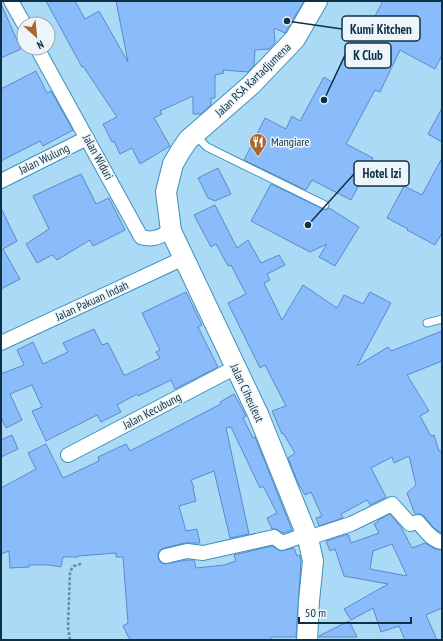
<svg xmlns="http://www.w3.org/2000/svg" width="443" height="641" font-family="'PT Sans Narrow',sans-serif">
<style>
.building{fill:#8abcfb;stroke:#5b8ac6;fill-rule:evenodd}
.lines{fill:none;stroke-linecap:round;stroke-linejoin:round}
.lane-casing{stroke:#3c91bd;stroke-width:9}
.street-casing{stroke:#3c91bd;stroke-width:16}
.secondary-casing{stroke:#3c91bd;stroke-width:22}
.path{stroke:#648ea6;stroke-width:2.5;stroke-dasharray:3 2;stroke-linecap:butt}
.lane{stroke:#fff;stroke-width:7}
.street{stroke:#fff;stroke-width:14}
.secondary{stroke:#fff;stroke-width:20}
.labels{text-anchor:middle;stroke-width:3;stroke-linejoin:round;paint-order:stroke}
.street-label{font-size:12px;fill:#0e3244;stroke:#edf5fa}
.poi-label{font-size:12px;fill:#0e3244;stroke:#edf5fa;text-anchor:start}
.leader{fill:none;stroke:#0e3244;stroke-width:1.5}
.callout-dot{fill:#0e3244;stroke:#edf5fa;stroke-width:1.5}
.callout{fill:#edf5fa;stroke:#0e3244;stroke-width:1.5}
.callout-label{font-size:13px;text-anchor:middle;font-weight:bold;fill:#0e3244}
</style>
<rect width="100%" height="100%" fill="#abdaf7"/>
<path class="building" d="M46,1H75L85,19L99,11L128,62L116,1H304L285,33L274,28L275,43L269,49L255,50L254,65L248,72L223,70L224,73L215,75V98H211V105L201,114H193V96L160,111L162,114L154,118L170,146L140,164L132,148L120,154L114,141L112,142L103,124L117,117L83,66L82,67Z
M383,1H442V55L435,69L400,50L380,92L375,90L346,144L373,158L351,200L312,180L306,190L244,160L265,118L286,129L292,116L300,121L324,77L332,82L354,38L361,42Z
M1,4L21,49L1,58Z
M36,71L47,93L51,91L73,130L43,146L40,141L1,161V89Z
M442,108V142L428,134Z
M442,158V233L435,245L407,230L408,229L387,218L404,186L422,195Z
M218,168L231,194L215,201L208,198L198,178Z
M81,174L96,204L109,198L125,230L93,246L90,240L57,260L52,255L37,263L26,244L49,229L33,196Z
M271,184L323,209L326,210L329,208L359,227L335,266L319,257L327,244L310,252L251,221Z
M215,205L237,248L248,240L261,263L279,255L285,265L267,274L270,280L264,283L282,320L303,285L337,308L344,295L363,304L370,292L391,303L357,366L388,347L391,351L442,331V361L407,375L429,411L420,416L431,436L434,435L439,451H442V533L434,528L424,516L420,514H415L407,493L416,485L409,456L394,463L392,457L371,468L386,497L370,505L367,500L341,514L343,518L319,526L316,518L322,516L311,492L305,495L298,483L288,458L295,453L283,433L282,434L272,411L286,406L265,365L260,368L228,303L246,294L231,265L228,266L216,244L211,247L194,215Z
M1,208L17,241L3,249L20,279L1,289Z
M186,292L202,325L198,327L218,367L175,389L171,380L138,396L137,394L117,405L121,412L101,422L97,415L46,441L32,411L42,407L32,385L10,394L22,420L6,428L1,417V374L24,365L17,350L33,342L43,364L68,352L63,343L94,329L102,345L108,343L124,375H126L160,358L156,352L160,350L142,313Z
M234,394L246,416L243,418L253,438L255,437L292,530L283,533L276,529H272L267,518L277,513L263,486L260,488L231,427L226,428L249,534L230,538L214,471L191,480L194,488L193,489L196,501L179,506L186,531L197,529L200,543H185L164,548L160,550L158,553V558L160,562L164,564L187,560H194L196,568L224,565L236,561L234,555L272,546L281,551L294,548L297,556L300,555L301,562L296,637H271V640H130L123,626L128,623L123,557H116V553L78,556V557H63L61,567L49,565H29V567L10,568L9,551L1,554V488L36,469L28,453L46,444L63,478L99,461L98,457L126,444L130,451L221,404L220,402Z
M12,435L18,449L1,457V440Z
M390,514L401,527L412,548L425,543L435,549L442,550V608L426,615L437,640H405L399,626L381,632L373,608L351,620L344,609L388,584L344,576L335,549L330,551L326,541L348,534L351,543L379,533L374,524L378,522V520ZM392,544L407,576L370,569L373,551Z
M349,621L357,637H319V636Z"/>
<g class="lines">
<defs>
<path id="lane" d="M195,135L207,147L325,205
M427,323L442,319"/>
<path id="street" d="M11,1L24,24
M37,48L141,237C154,241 160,236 171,231
M1,181L87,138
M1,343L184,258
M68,455L236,367
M308,538L351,524L392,504L410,524L418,522C424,529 432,541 442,542
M166,556L187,551L203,553L274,537L282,543L307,534"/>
<path id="secondary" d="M307,640L309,601L313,561L308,538L258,414L171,231L166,192L173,164L180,152L188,140L251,85L295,39L317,1"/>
</defs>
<use href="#lane" class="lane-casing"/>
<use href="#street" class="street-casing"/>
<use href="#secondary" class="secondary-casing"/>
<path class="path" d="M70,640L68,627L70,571L74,566L81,564"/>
<use href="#lane" class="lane"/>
<use href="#street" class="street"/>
<use href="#secondary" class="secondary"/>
</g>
<defs>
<symbol id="restaurant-pin" viewBox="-11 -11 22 30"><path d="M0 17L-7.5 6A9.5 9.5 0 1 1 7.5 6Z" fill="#a96634" stroke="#edf5fa"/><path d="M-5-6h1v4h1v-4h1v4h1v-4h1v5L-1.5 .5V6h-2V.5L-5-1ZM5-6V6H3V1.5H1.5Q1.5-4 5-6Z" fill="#fff"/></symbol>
</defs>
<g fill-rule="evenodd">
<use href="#restaurant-pin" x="248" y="132" width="20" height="27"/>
</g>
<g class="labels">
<g class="street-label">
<text transform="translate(253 80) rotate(-44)" y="4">Jalan RSA Kartadjumena</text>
<text transform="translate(98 157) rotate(61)" y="4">Jalan Widuri</text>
<text transform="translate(44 159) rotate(-26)" y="4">Jalan Wulung</text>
<text transform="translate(92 301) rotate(-25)" y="4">Jalan Pakuan Indah</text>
<text transform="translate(247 393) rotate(65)" y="4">Jalan Ciheuleut</text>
<text transform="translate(152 411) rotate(-28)" y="4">Jalan Kecubung</text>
</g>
<g class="poi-label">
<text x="271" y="146">Mangiare</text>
</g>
</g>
<path class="leader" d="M287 21L342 29M324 100L345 55M308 225L354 174"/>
<g class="callout-dot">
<circle cx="287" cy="21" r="4"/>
<circle cx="324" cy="100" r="4"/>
<circle cx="308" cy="225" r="4"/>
</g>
<g class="callout">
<rect x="342" y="16" width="78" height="25" rx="4"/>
<rect x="345" y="43" width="46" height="25" rx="4"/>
<rect x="354" y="161" width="55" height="25" rx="4"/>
</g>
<g class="callout-label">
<text x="381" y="34">Kumi Kitchen</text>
<text x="368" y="60">K Club</text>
<text x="382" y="178">Hotel Izi</text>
</g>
<rect width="443" height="641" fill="none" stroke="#0e3244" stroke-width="4"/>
<g transform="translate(36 36) rotate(153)"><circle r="19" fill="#edf5fa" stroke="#94a7b1"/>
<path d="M0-3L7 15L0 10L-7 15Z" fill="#a96634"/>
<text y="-6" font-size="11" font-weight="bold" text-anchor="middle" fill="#0e3244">N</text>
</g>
<path d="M299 617v6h112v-6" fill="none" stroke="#0e3244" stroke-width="2"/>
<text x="305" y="617" font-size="12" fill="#0e3244" stroke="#edf5fa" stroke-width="3" paint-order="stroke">50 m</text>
</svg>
